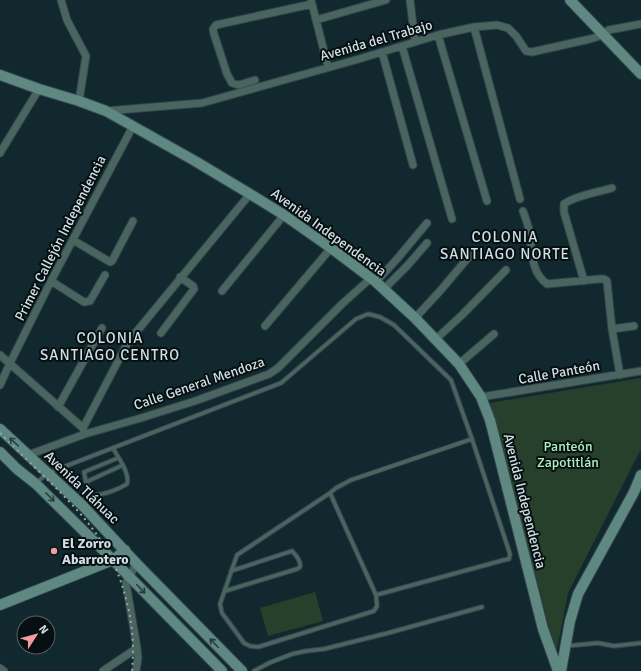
<svg xmlns="http://www.w3.org/2000/svg" width="641" height="671" font-family="Signika,sans-serif">
<style>
.green{fill:#27402c}
.lines{fill:none;stroke-linecap:round;stroke-linejoin:round}
.lane-casing{stroke:#30454b;stroke-width:5.5}
.street-casing{stroke:#30454b;stroke-width:9}
.secondary-casing{stroke:#30454b;stroke-width:12}
.lane{stroke:#4a645f;stroke-width:3.5}
.street{stroke:#4a645f;stroke-width:7}
.secondary{stroke:#5e8881;stroke-width:10}
.rail{stroke:#99a9ae;stroke-width:2;stroke-dasharray:2 4;stroke-linecap:butt}
.oneway{stroke:#293f3e}
.poi-dot{fill:#f49aa0;stroke:#060f12;stroke-width:1.5}
.labels{text-anchor:middle;stroke-width:4;stroke-linejoin:round;paint-order:stroke}
.street-label{font-size:14px;fill:#d1dfe3;stroke:#060f12}
.park-label{font-size:14px;fill:#aef1ba;stroke:#060f12}
.poi-label{font-size:14px;font-weight:bold;fill:#d1dfe3;stroke:#060f12;text-anchor:start}
.neighbourhood-label{font-size:15px;letter-spacing:1px;fill:#d1dfe3;stroke:#060f12}
</style>
<rect width="100%" height="100%" fill="#11282e"/>
<path class="green" d="M641,378V449L568,593L556,654L489,403Z
M315,592L323,621L268,636L260,608Z"/>
<g class="lines">
<defs>
<path id="lane" d="M113,448C118,458 130,472 127,484C119,489 104,495 94,495L90,491L86,482L123,465
M86,482L84,472L118,458
M36,483L48,473L281,383L356,319L368,314L380,317L394,325L451,380L472,439L510,554L509,559L504,560L376,595
M330,493L376,595L377,606L374,611L258,647L250,646L244,643L222,613L220,604L237,555Z
M330,493L336,488L351,480L472,439
M225,591L297,569L300,567C301,562 296,555 292,551L231,571
M566,646L598,643L614,646L641,643
M254,671L269,663L292,654L306,651L324,649L388,633L482,607"/>
<path id="street" d="M61,0L67,20L86,56L79,101
M311,0L328,67
M410,0L415,42
M316,20L386,0
M474,27L520,199
M438,35L487,201
M402,46L452,219
M382,52L413,165
M255,80L239,85L232,83L227,74L214,34L213,29L216,25L312,4
M106,111L202,103L359,59L438,35L474,27L497,25L508,28L516,36L526,51L532,52L590,39L597,37L609,30L641,24
M0,153L39,89
M523,211C526,219 529,227 530,235C532,253 531,272 547,284L599,279H604L607,281L612,329L620,375
M73,240L110,262L112,261L133,221
M51,281L84,302L90,301L105,275
M584,281L564,212V204C574,196 599,192 612,188
M376,282L397,259L427,223
M384,289L408,265L427,243
M222,291L284,215
M415,318L440,291L472,253
M265,326L331,248
M612,329L634,326
M161,333L194,289L193,286L180,277
M436,339L462,315L506,270
M0,355L83,428L84,432
M459,364L494,334
M0,385L10,363L51,281L133,126
M481,397L641,371
M58,407L102,328
M83,428L128,342L250,194
M28,455L85,434L141,418L195,401L269,374L278,368L342,304L371,278
M0,668L4,671
M103,671L137,648
M136,671L138,658L137,648L126,583L129,576L137,564"/>
<path id="secondary" d="M570,0L641,74
M0,75L39,89L79,101L106,111L195,161L250,194L284,215L331,248L376,282L415,318L459,364L481,397L490,420L543,629L558,671
M0,429L82,505L137,564L242,671
M0,452L17,469L36,484L113,560L222,671
M0,605L113,560L125,550
M561,671L570,621L578,594L617,523L634,492L641,475"/>
</defs>
<use href="#lane" class="lane-casing"/>
<use href="#street" class="street-casing"/>
<use href="#secondary" class="secondary-casing"/>
<use href="#lane" class="lane"/>
<use href="#street" class="street"/>
<use href="#secondary" class="secondary"/>
<path class="rail" d="M0,433C16,449 32,465 48,480C72,504 96,528 111,558C119,574 124,590 128,607C133,628 134,650 132,671"/>
</g>
<defs><path id="oneway-shaft" d="M-6 0H5M1.5-3L5.5 0L1.5 3" fill="none" stroke-width="1.6" stroke-linecap="round" stroke-linejoin="round"/></defs>
<g class="oneway">
<use href="#oneway-shaft" transform="translate(14 442) rotate(-138)"/>
<use href="#oneway-shaft" transform="translate(50 497) rotate(45)"/>
<use href="#oneway-shaft" transform="translate(141 589) rotate(46)"/>
<use href="#oneway-shaft" transform="translate(214 643) rotate(-134)"/>
</g>
<circle class="poi-dot" cx="54" cy="551" r="4"/>
<g class="labels">
<g class="street-label">
<text transform="translate(376 40) rotate(-16)" y="5">Avenida del Trabajo</text>
<text transform="translate(329 232) rotate(36)" y="5">Avenida Independencia</text>
<text transform="translate(60 238) rotate(-63)" y="5">Primer Callejón Independencia</text>
<text transform="translate(559 372) rotate(-10)" y="5">Calle Panteón</text>
<text transform="translate(199 383) rotate(-19)" y="5">Calle General Mendoza</text>
<text transform="translate(82 487) rotate(44)" y="5">Avenida Tláhuac</text>
<text transform="translate(525 501) rotate(76)" y="5">Avenida Independencia</text>
</g>
<g class="park-label">
<text x="568" y="451">Panteón<tspan x="568" dy="16">Zapotitlán</tspan></text>
</g>
<g class="poi-label">
<text x="62" y="548">El Zorro<tspan x="62" dy="16">Abarrotero</tspan></text>
</g>
<g class="neighbourhood-label">
<text x="505" y="242">COLONIA<tspan x="505" dy="17">SANTIAGO NORTE</tspan></text>
<text x="110" y="343">COLONIA<tspan x="110" dy="17">SANTIAGO CENTRO</tspan></text>
</g>
</g>
<g transform="translate(36 635) rotate(54)"><circle r="19" fill="#060f12" stroke="#576266"/>
<path d="M0-3L7 15L0 10L-7 15Z" fill="#f49aa0"/>
<text y="-6" font-size="11" font-weight="bold" text-anchor="middle" fill="#d1dfe3">N</text>
</g>
</svg>
